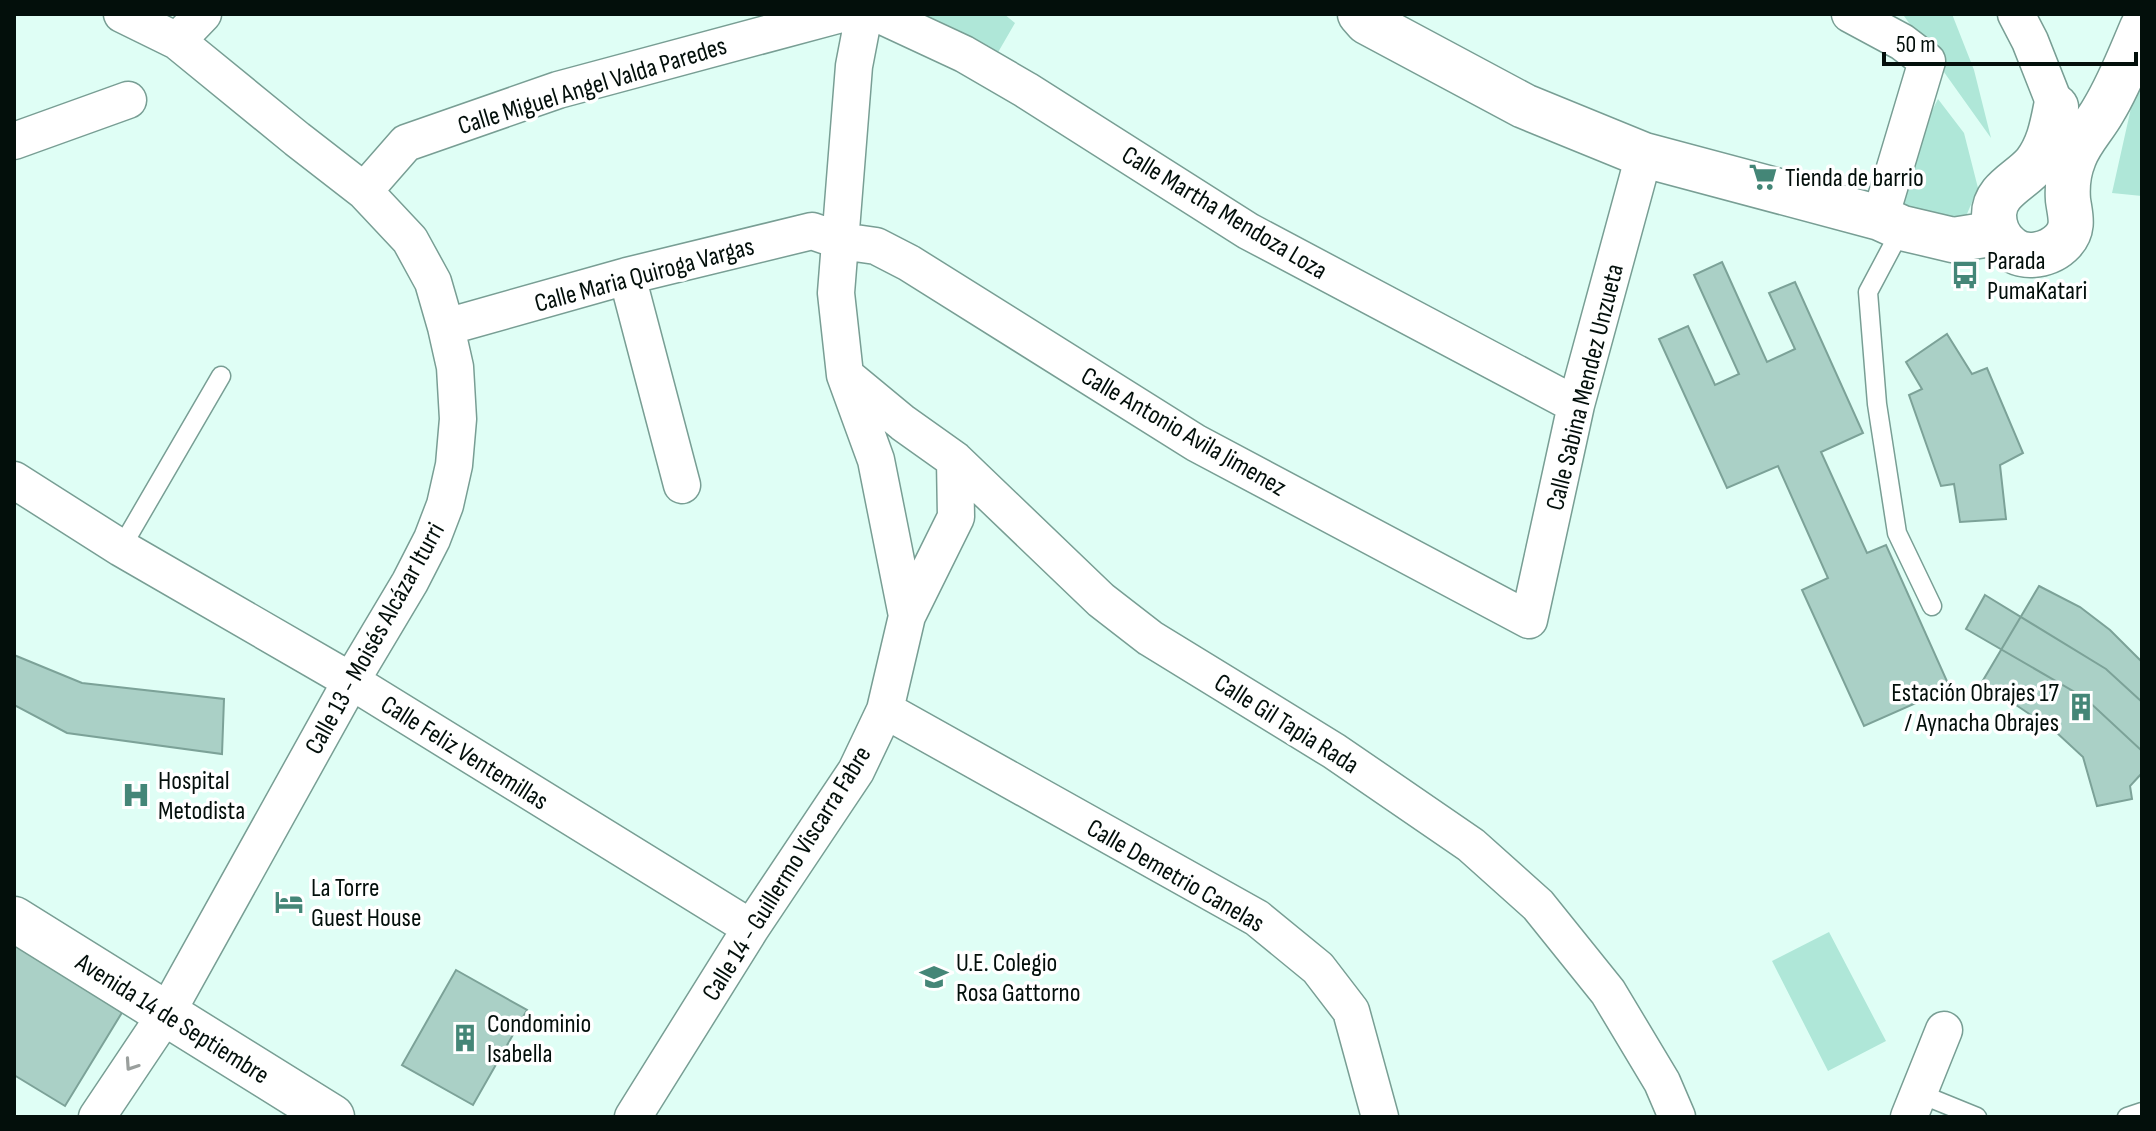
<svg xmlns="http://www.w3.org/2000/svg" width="2156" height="1131" font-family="'Sofia Sans Condensed',sans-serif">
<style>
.green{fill:#afe7d8}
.building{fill:#aad0c6;stroke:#7ca298;stroke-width:2}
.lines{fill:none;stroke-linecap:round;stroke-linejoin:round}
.lane-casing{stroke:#789e94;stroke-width:21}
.street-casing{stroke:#789e94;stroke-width:39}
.secondary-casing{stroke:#789e94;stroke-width:47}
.lane{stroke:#fff;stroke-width:18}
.street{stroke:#fff;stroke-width:36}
.secondary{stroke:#fff;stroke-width:44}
.oneway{stroke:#9a9f9d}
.labels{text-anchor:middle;stroke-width:7;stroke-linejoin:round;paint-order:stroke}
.street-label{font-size:26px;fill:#030f0b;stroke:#fff}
.poi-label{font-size:26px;fill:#030f0b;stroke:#fff;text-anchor:start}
</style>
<rect width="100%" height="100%" fill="#dffef5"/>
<path class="green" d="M908,14H1004L1015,23L993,61Z
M1899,14H1952L1974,70L1991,138L1904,16Z
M2142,84V196L2112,193L2131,108Z
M1938,99L1964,133L1978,188L1961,228L1896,211L1916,142Z
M1829,932L1886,1041L1828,1071L1772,961Z"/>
<path class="building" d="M1722,262L1767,362L1795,349L1769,293L1795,282L1863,433L1821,452L1867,553L1886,545L1950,688L1864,726L1802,590L1828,578L1778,466L1727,488L1659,339L1688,326L1715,385L1739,374L1694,275Z
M1947,334L1972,374L1987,368L2023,453L2000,465L2006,519L1960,522L1954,484L1941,486L1909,395L1922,389L1906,362Z
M2039,586L2080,607L2110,630L2142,662V773L2130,786L2132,799L2097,806L2083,757L2056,732L1982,682Z
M1985,595L2106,669L2142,702V751L2085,698L1966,629Z
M14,655L82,683L224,699L222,754L67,733L14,705Z
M14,938L126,1006L65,1106L14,1075Z
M456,970L527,1010L473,1105L402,1065Z"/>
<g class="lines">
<defs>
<path id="lane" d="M1902,228L1868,292L1877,404L1897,533L1932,606
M121,548L221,376
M1918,1093L1977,1117
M2127,1117L2142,1112"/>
<path id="street" d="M864,14L854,66L836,293L845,375L876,460L907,616
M878,14L964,54L1026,90L1248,231L1576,405
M1850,14L1902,42L1927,61L1880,218
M2016,14L2030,41L2056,107
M177,41L203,14
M14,141L128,100
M364,191L406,143L558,90L841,14
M627,276L682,485
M446,327L627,276L812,231L841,241L876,246L909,263L1196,443L1529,620L1576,405L1644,155
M845,375L903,423L955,460L1101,600L1150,638L1334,751L1471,845L1538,905L1608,992L1662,1082L1677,1117
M14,480L121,548L351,681L751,928
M885,710L1257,918L1318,968L1351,1011L1380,1117
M97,1117L166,1014L351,681L410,582L432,539L445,505L454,465L458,419L455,367L446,327L433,282L410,240L364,191L297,139L177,41L122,14
M633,1117L751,928L856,771L885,710L907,616L956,517L955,460
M1909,1117L1944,1030"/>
<path id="secondary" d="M1360,14L1367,22L1524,106L1644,155L1880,218L1902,228L1953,240L1997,233
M2056,107C2052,128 2048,147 2035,164C2021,181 1994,190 1994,215C1994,227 1999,239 2009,247C2024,261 2050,255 2063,241C2075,228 2070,215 2068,200C2067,187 2069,170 2074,158C2080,141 2094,127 2103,111C2119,85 2130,56 2142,28
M14,919L332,1117"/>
</defs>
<use href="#lane" class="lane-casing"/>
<use href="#street" class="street-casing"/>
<use href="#secondary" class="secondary-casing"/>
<use href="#lane" class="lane"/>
<use href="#street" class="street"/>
<use href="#secondary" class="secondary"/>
</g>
<defs><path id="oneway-chevron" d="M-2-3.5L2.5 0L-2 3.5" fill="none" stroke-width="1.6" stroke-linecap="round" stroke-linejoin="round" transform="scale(2)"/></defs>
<use class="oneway" href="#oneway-chevron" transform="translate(131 1065) rotate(124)"/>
<defs>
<symbol id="supermarket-bare" viewBox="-9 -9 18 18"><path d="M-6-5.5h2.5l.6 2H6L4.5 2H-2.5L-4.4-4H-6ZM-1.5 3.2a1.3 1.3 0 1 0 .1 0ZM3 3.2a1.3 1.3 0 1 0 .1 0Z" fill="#448677" stroke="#fff" stroke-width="2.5" paint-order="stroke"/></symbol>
<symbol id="bus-bare" viewBox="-9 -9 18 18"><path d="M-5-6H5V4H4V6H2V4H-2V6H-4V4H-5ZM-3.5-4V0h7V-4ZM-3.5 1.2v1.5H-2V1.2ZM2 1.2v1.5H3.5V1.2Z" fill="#448677" stroke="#fff" stroke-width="2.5" paint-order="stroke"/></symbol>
<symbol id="building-bare" viewBox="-9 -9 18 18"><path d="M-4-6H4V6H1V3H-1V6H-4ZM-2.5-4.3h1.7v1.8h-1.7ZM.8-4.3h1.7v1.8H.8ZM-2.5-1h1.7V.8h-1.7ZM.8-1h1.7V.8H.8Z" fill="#448677" stroke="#fff" stroke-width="2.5" paint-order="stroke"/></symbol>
<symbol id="hospital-bare" viewBox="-9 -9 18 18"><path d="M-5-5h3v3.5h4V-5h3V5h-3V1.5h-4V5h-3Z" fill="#448677" stroke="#fff" stroke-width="2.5" paint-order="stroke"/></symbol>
<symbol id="hotel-bare" viewBox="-9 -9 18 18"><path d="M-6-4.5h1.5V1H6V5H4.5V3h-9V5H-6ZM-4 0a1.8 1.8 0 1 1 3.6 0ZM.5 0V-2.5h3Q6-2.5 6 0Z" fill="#448677" stroke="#fff" stroke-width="2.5" paint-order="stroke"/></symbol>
<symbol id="school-bare" viewBox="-9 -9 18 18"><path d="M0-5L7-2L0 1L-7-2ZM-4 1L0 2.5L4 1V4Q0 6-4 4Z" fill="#448677" stroke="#fff" stroke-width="2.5" paint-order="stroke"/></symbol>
</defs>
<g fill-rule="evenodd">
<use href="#supermarket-bare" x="1743" y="157" width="40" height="40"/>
<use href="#bus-bare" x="1945" y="255" width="40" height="40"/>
<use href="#building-bare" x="2061" y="687" width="40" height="40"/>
<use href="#hospital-bare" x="116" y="775" width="40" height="40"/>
<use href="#hotel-bare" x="269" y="882" width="40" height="40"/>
<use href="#school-bare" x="914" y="957" width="40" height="40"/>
<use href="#building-bare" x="445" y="1018" width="40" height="40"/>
</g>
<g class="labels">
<g class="street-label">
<text transform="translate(592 85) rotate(-17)" y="9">Calle Miguel Angel Valda Paredes</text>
<text transform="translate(1225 212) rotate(31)" y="9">Calle Martha Mendoza Loza</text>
<text transform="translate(644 274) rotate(-15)" y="9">Calle Maria Quiroga Vargas</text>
<text transform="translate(1584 387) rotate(-76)" y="9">Calle Sabina Mendez Unzueta</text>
<text transform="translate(1184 431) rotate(30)" y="9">Calle Antonio Avila Jimenez</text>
<text transform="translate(374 638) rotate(-61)" y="9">Calle 13 - Moisés Alcázar Iturri</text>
<text transform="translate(1287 723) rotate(32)" y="9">Calle Gil Tapia Rada</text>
<text transform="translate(465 752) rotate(32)" y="9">Calle Feliz Ventemillas</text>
<text transform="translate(786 873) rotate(-58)" y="9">Calle 14 - Guillermo Viscarra Fabre</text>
<text transform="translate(1176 875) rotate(30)" y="9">Calle Demetrio Canelas</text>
<text transform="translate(173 1018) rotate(32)" y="9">Avenida 14 de Septiembre</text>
</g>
<g class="poi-label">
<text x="1785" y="186">Tienda de barrio</text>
<text x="1987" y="269">Parada<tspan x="1987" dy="30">PumaKatari</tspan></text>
<text x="2059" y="701" text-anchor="end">Estación Obrajes 17<tspan x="2059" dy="30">/ Aynacha Obrajes</tspan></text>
<text x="158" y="789">Hospital<tspan x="158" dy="30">Metodista</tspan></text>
<text x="311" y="896">La Torre<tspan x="311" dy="30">Guest House</tspan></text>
<text x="956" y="971">U.E. Colegio<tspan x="956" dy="30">Rosa Gattorno</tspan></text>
<text x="487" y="1032">Condominio<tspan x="487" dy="30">Isabella</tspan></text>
</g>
</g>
<rect width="2156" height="1131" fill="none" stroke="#030f0b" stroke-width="32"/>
<path d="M1884 52v12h252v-12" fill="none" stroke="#030f0b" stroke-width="4"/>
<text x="1896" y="52" font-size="24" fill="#030f0b" stroke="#ffffff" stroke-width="6" paint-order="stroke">50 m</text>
</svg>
